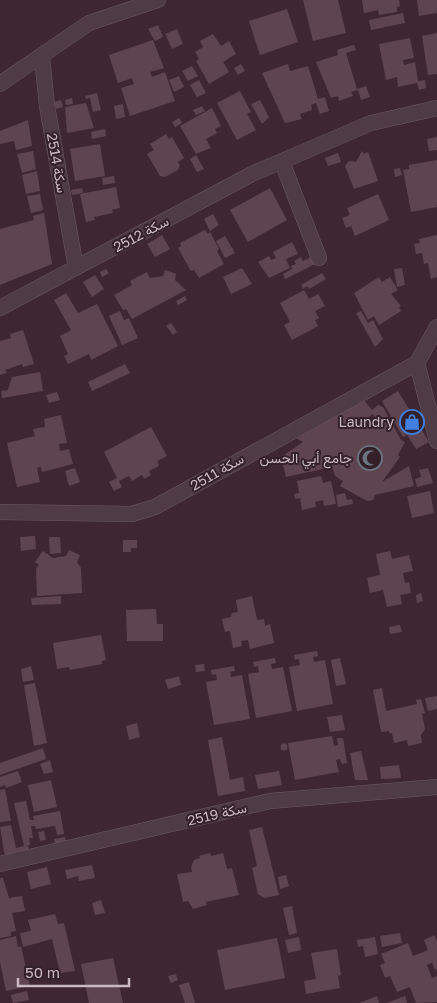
<svg xmlns="http://www.w3.org/2000/svg" width="437" height="1003" font-family="'Golos Text',Vazirmatn,sans-serif">
<style>
.building{fill:#5e444f;fill-rule:evenodd}
.lines{fill:none;stroke-linecap:round;stroke-linejoin:round}
.minor-casing{stroke:#6c5961;stroke-width:16}
.minor{stroke:#4f3b43;stroke-width:15}
.labels{text-anchor:middle;stroke-width:4;stroke-linejoin:round;paint-order:stroke}
.street-label{font-size:14px;fill:#c9b8bf;stroke:#342028}
.poi-label{font-size:14px;fill:#c9b8bf;stroke:#342028;text-anchor:end}
</style>
<rect width="100%" height="100%" fill="#3f2731"/>
<path class="building" d="M303,0H338L346,33L313,41Z
M362,0H399L400,6L397,7V12L379,15L378,10L364,13Z
M417,0H437V13L419,16Z
M287,9L298,42L260,55L249,21Z
M403,13L405,23L371,30L369,20Z
M158,25L163,37L155,41L148,29Z
M177,29L183,44L172,49L165,34Z
M437,33V74L428,75L422,36Z
M213,34L221,46L229,41L236,54L223,62L229,72L209,84L196,61L199,59L195,52L203,47L200,41Z
M410,38L414,58L403,60L404,65L415,62L418,81L425,80L426,88L419,90L417,83L398,87L397,77L386,80L379,44Z
M153,40L164,68L150,72L152,77L165,72L175,101L130,116L121,88L134,84L132,78L118,83L109,55Z
M354,45L356,50L346,53L357,89L366,86L370,97L361,100L358,90L351,92L353,96L339,101L338,96L331,98L316,62L338,55L337,50Z
M241,64L245,71L238,75L234,68Z
M288,64L290,71L308,66L318,99L325,97L329,111L320,114L316,103L311,105L312,110L300,114L302,119L285,123L262,73Z
M192,66L198,76L188,81L182,71Z
M179,76L184,87L174,92L169,80Z
M199,80L206,93L197,97L190,85Z
M240,91L251,112L247,114L256,130L237,140L217,103Z
M97,93L101,110L93,112L90,98L86,99L85,96Z
M72,98L73,104L66,105L65,100Z
M61,100L63,107L56,109L54,102Z
M260,100L269,117L262,124L251,104Z
M86,103L94,128L67,133L65,107Z
M123,104L125,117L116,119L114,106Z
M202,106L205,111L196,115L193,110Z
M212,108L221,126L215,129L217,133L206,139L211,148L196,154L180,126Z
M179,118L182,123L175,127L172,122Z
M28,120L32,146L16,150L14,141L0,144V131Z
M105,129L106,136L92,139L91,132Z
M166,134L169,139L172,137L184,158L178,162L180,165L178,170L165,177L160,176L147,154L154,150L150,144Z
M437,137V150L429,151L427,139Z
M100,144L105,176L75,181L70,149Z
M33,151L36,169L22,173L17,154Z
M362,151L364,154L368,152L378,181L354,189L345,166L349,161L356,162Z
M338,153L341,162L328,166L325,158Z
M196,155L204,169L197,172L190,159Z
M437,160V207L411,212L403,170L409,169V165Z
M400,168L402,175L395,177L394,169Z
M37,171L40,191L26,194L22,175Z
M114,176L115,183L103,185L102,178Z
M116,187L120,208L112,210L113,213L94,217L95,220L86,222L80,194Z
M82,188L83,193L72,195L71,190Z
M270,188L287,220L248,242L230,210Z
M40,194L43,210L31,213L27,196Z
M378,194L389,220L355,236L351,226L346,228L342,218L350,215L347,208Z
M44,213L52,264L0,285V229L34,220L33,216Z
M213,214L219,225L210,231L204,219Z
M205,230L208,234L210,232L219,249L217,251L224,264L199,278L194,270L191,271L178,248L181,246L180,243Z
M162,235L170,249L155,257L147,244Z
M437,235V277L431,279L428,263L424,264L422,253L416,254L414,244L420,243L419,239Z
M225,236L235,253L225,258L216,241Z
M292,242L298,254L286,259L290,268L269,278L258,262L269,256L271,260L276,258L273,252Z
M301,257L303,261L311,257L315,264L285,279L283,274L292,269L291,266L296,264L294,261Z
M242,268L252,284L231,294L223,277Z
M402,268L405,285L397,287L394,269Z
M106,269L109,273L102,277L100,272Z
M165,270L176,274L175,280L186,290L132,319L126,309L123,310L114,295L132,285L130,281L147,272L150,278L163,276Z
M322,273L326,279L309,289L307,286L303,289L301,285Z
M95,275L104,289L92,297L83,282Z
M379,277L382,282L390,277L398,290L391,294L401,306L399,307L401,311L379,325L374,316L368,320L354,293Z
M304,290L309,299L318,294L325,306L315,311L319,318L315,320L318,326L292,340L284,325L290,322L280,303Z
M66,293L78,313L97,304L118,346L91,360L89,354L68,364L64,356L68,354L60,336L71,330L54,300Z
M185,296L187,300L178,305L176,301Z
M120,311L124,320L129,318L138,338L122,345L109,316Z
M361,311L368,323L373,320L383,339L375,347L356,313Z
M171,323L177,332L173,335L166,326Z
M23,330L34,364L23,367L22,364L5,370L7,373L0,375V341L11,338L10,334Z
M125,364L130,373L92,391L88,382Z
M40,372L43,391L2,398L1,391L8,390L12,377Z
M398,391L429,442L416,449L407,435L403,437L382,401Z
M57,392L60,400L49,403L46,395Z
M364,400L372,410L378,405L383,407L401,440L405,442L398,455L400,457L382,482L409,466L414,486L375,495L373,500L367,501L340,486L343,481L335,476L332,467L286,477L281,457L303,442L296,438ZM373,414L381,429L366,424V419Z
M61,415L67,443L59,444L60,451L69,449L73,464L42,472L41,467L37,468L40,482L17,487L7,443L35,436L33,429L45,427L44,419Z
M151,427L167,456L157,461L159,466L149,471L151,475L144,479L142,475L132,481L129,476L119,481L122,487L114,491L109,482L117,478L104,452Z
M75,468L80,482L69,486L65,471Z
M428,468L433,483L417,487L415,479L421,477L419,470Z
M321,476L323,483L331,481L336,504L324,506L323,500L315,502L316,507L302,510L300,498L295,499L294,494L299,493L297,481Z
M430,491L434,513L412,518L407,496Z
M345,493L347,500L352,499L353,504L338,507L336,495Z
M35,536L36,549L21,551L20,537Z
M49,537H60L61,553L50,554Z
M123,540H137V548H131V552H123Z
M69,550L80,555L77,562L81,568L82,593L37,596L36,569L39,565L35,562L43,551L53,558L66,556Z
M390,551L392,559L409,555L413,571L403,573L405,583L409,582L411,593L400,595L402,604L387,607L383,590L370,593L367,578L380,575L376,554Z
M421,593L423,601L417,603L416,595Z
M61,596V604L32,605L31,598Z
M252,596L257,620L264,619L265,626L270,624L274,643L250,649L248,640L241,641L242,646L233,648L230,631L225,632L222,619L231,617L232,613L238,612L236,600Z
M156,609L157,624H163V641H127L126,610Z
M400,625L402,632L390,634L389,627Z
M101,635L106,660L102,661V664L70,670L69,667L57,669L53,643Z
M317,651L318,656L313,657L314,662L325,660L333,704L297,711L289,667L300,665L299,659L295,660L294,655Z
M275,658L276,663L271,664L272,669L283,667L292,711L256,718L248,674L259,672L258,666L254,667L253,662Z
M340,658L346,684L336,686L331,660Z
M204,664L205,671L196,672L195,665Z
M31,666L34,680L23,682L21,669Z
M234,666L235,671L230,672L231,677L242,675L250,719L214,725L206,682L217,680L216,674L212,675L211,670Z
M179,676L181,685L168,689L165,680Z
M35,683L47,743L34,746L24,685Z
M382,688L386,711L417,704L416,700L421,699L425,713L422,714L425,729L421,735L422,743L408,746L407,740L394,743L392,733H389V731L381,732L373,690Z
M437,696V709L428,711L425,698Z
M342,715L345,730L330,732L327,717Z
M137,723L140,737L129,740L126,726Z
M332,736L334,746L338,745L337,738H343L347,763L342,764L340,759L336,760L339,772L295,780L288,743Z
M222,737L230,780L243,777L245,791L218,796L208,740Z
M280.5 747a3.5 3.5 0 1 1 7 0a3.5 3.5 0 1 1-7 0Z
M43,748L46,759L0,775V763Z
M361,751L368,780H355L350,753Z
M50,760L53,772L44,774L40,764Z
M399,765L401,778L381,779L380,767Z
M18,771L22,782L6,788L5,785L0,787V777Z
M279,771L282,785L258,789L255,775Z
M51,780L57,807L34,812L28,785Z
M5,789L11,821L0,822V790Z
M26,801L30,820H34L33,816L60,811L64,834L57,835L55,826L36,829L35,826H31L33,838H29L30,845H28L31,856L5,857L0,827L11,825L16,848L24,846L14,803Z
M262,827L279,895L264,898L258,894L252,868L257,866L249,830Z
M44,831L46,840L40,841L38,832Z
M65,837L68,849L56,851L54,839Z
M210,853L211,856L223,853L227,869L232,868L239,895L206,902L207,905L193,909L188,901L183,902L177,874L192,872L191,867L194,860L200,858L199,856Z
M92,865L95,878L79,881L78,876L67,879L65,870Z
M47,867L51,884L31,889L27,872Z
M286,875L289,886L280,889L278,877Z
M0,878H3L9,898L22,896L25,911L12,913L16,931L11,932V936L0,938Z
M101,900L105,913L95,915L92,903Z
M292,906L297,933L289,935L283,908Z
M55,914L58,924L64,923L75,971L60,973L52,939L23,947L20,933L31,931L28,920Z
M400,933L402,943L382,947L380,936Z
M435,935L437,942V969L435,970L432,963L427,965L432,978L437,976V1002L416,1003L410,987L397,992L390,976L385,978L380,965L385,963L381,954L408,943L413,956L428,950L424,940Z
M16,936L18,947L21,946L30,986L6,991L0,962V940Z
M299,937L301,950L288,953L285,940Z
M375,937L378,954L365,957L363,946L358,947L357,940Z
M277,938L285,978L225,990L217,950Z
M337,949L341,975L338,976L340,988L306,994L304,981L316,979L311,953Z
M113,958L123,1003H89L81,964Z
M176,974L178,980L171,983L168,976Z
M189,982L195,1003H185L179,985Z
M27,991L29,1000L13,1003L11,995Z
M377,996L379,1003H359Z
M405,996L407,1003H387Z"/>
<g class="lines">
<defs>
<path id="minor" d="M42,57L47,106L76,268
M0,84L89,23L158,0
M282,162L319,258
M0,308L252,174L371,123L437,108
M437,327L417,363L437,441
M0,512L132,514L155,507L417,363
M0,864L270,801L437,787"/>
</defs>
<use href="#minor" class="minor-casing"/>
<use href="#minor" class="minor"/>
</g>
<defs>
<symbol id="shop-ring" viewBox="-11 -11 22 22"><circle r="9.5" fill="#342028" stroke="#3f7fe0" stroke-width="1.5"/><path d="M-5-2.5h2.3a2.7 3.5 0 0 1 5.4 0H5L5.5 6h-11ZM-1.5-2.5h3a1.5 2.3 0 0 0-3 0Z" fill="#3f7fe0"/></symbol>
<symbol id="mosque-ring" viewBox="-11 -11 22 22"><circle r="9.5" fill="#342028" stroke="#6b7280" stroke-width="1.5"/><path d="M3.5-4.9A6 6 0 1 0 3.5 4.9A5 5 0 1 1 3.5-4.9Z" fill="#6b7280"/></symbol>
</defs>
<g fill-rule="evenodd">
<use href="#shop-ring" x="398" y="408" width="28" height="28"/>
<use href="#mosque-ring" x="356" y="444" width="28" height="28"/>
</g>
<g class="labels">
<g class="street-label">
<text transform="translate(57 163) rotate(80)" y="5">سكة 2514</text>
<text transform="translate(141 234) rotate(-28)" y="5">سكة 2512</text>
<text transform="translate(217 472) rotate(-30)" y="5">سكة 2511</text>
<text transform="translate(217 814) rotate(-13)" y="5">سكة 2519</text>
</g>
<g class="poi-label">
<text x="394" y="427">Laundry</text>
<text x="352" y="463">جامع أبي الحسن</text>
</g>
</g>
<path d="M18 978v8h111v-8" fill="none" stroke="#c9b8bf" stroke-width="2.5"/>
<text x="25" y="978" font-size="15" fill="#c9b8bf" stroke="#342028" stroke-width="4" paint-order="stroke">50 m</text>
</svg>
